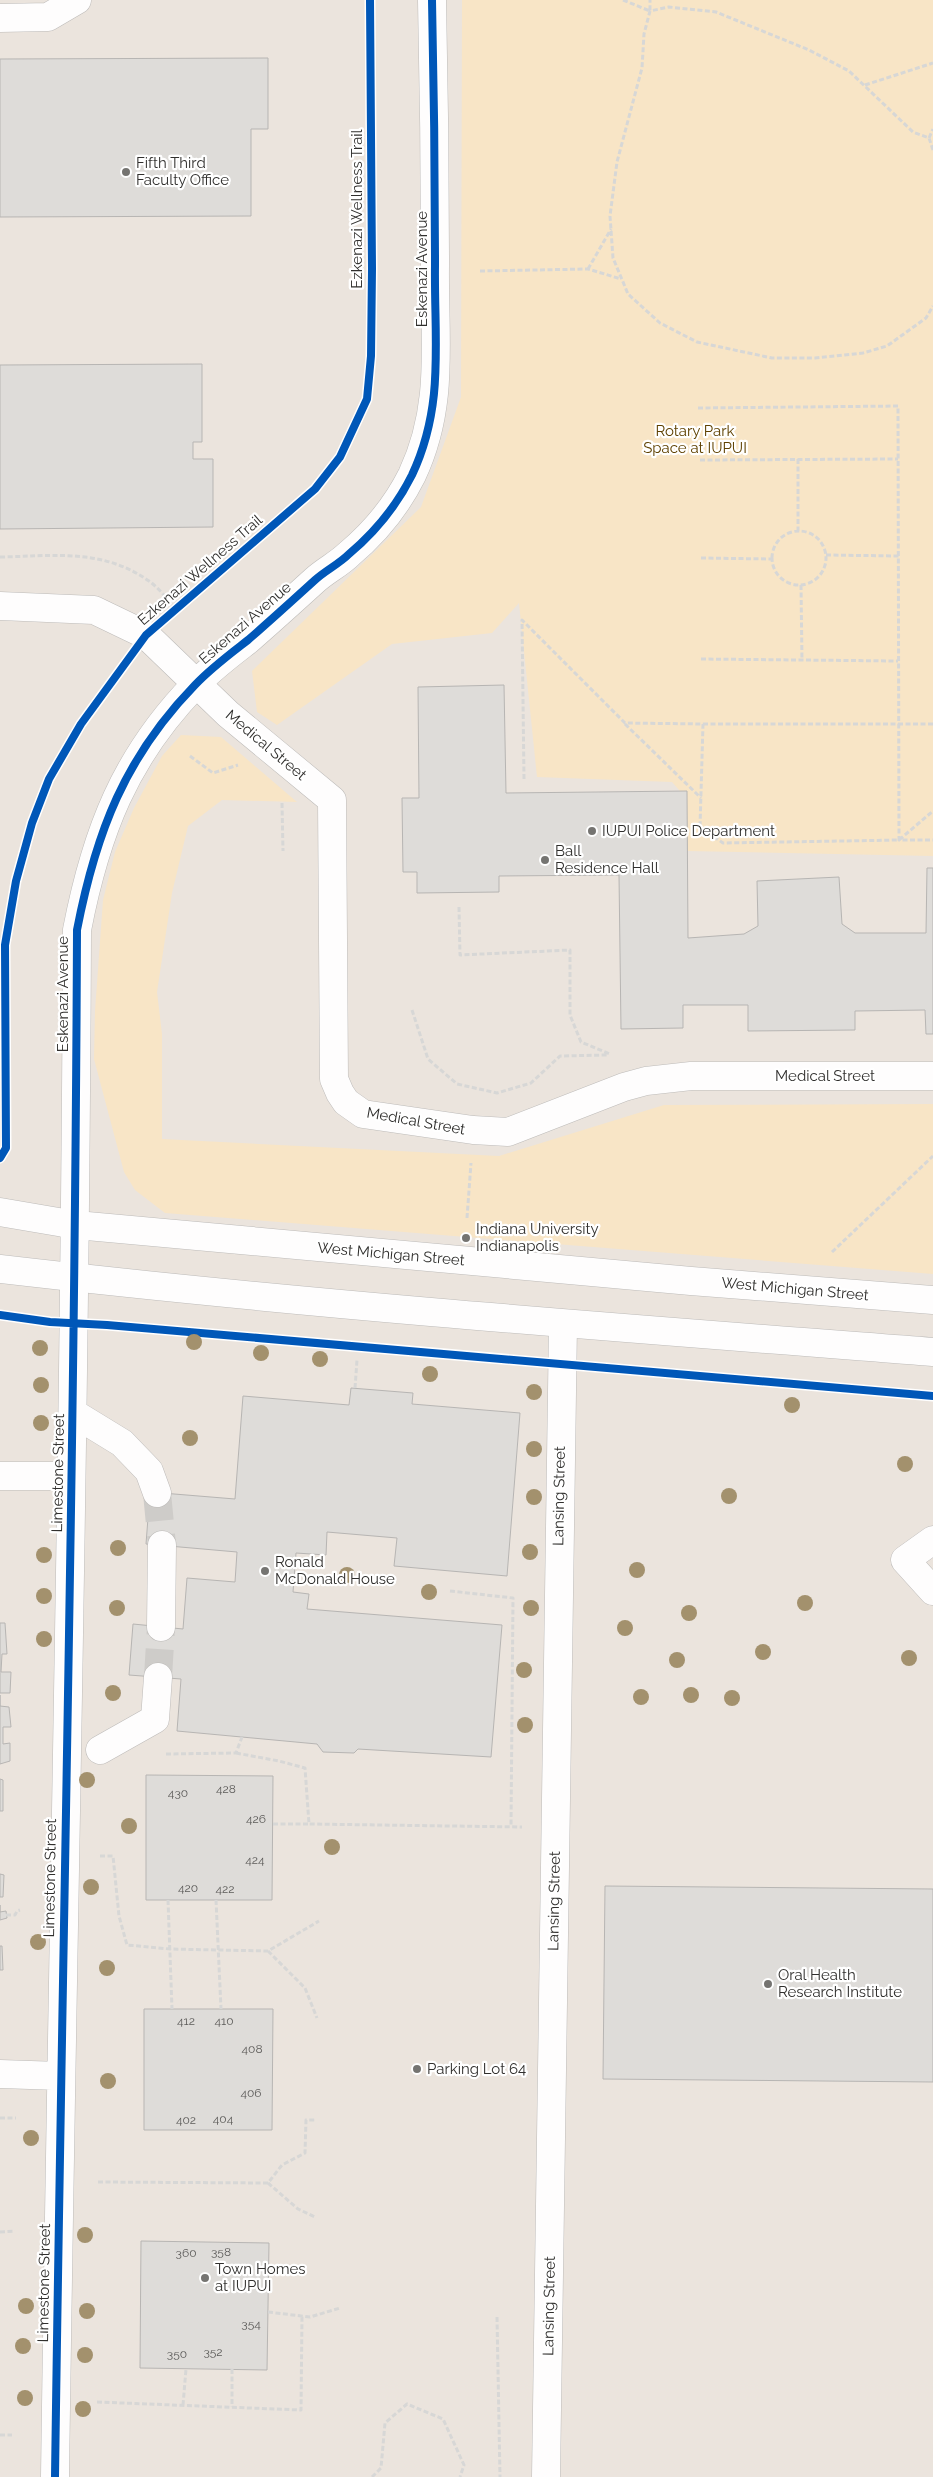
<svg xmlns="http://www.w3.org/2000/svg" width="933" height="2477" font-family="Raleway,sans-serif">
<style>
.built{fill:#ebe4dd}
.green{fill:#f8e5c6}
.building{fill:#dedcd9;stroke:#b7b5b3}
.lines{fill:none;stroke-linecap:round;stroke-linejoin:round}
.minor-tunnel{stroke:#ceccc9;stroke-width:28;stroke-dasharray:28 14;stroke-linecap:butt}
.minor-casing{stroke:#bdbbb9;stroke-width:29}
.major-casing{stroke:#bdbbb9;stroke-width:29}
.path{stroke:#d7d7d6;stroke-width:3;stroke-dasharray:5 2.5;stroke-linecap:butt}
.minor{stroke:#fefdfd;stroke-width:28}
.major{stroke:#fefdfd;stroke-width:28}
.cycleway-casing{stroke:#fff;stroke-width:11}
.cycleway{stroke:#0057b8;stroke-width:8}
.tree{fill:#a3916d}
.poi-dot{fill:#757471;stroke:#fff;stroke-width:2}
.labels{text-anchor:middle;stroke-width:4.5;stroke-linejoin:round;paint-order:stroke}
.number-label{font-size:12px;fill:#5c5b59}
.poi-label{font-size:15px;fill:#302f2d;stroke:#fff;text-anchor:start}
.street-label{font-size:15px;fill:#302f2d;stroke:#fff}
.park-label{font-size:15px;fill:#5f4101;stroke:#fff}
</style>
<rect width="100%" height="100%" fill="#f6f3f0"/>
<path class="built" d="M0,0H933V2477H0Z"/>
<path class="green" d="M462,0H933V856L687,851V799L672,782L537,777L519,603L492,633L392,644L277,725L257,712L252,671L421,507L461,397Z
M181,735L221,737L297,802L222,800L188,826L172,893L157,992L162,1034V1139L499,1156L664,1105L933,1104V1274L165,1213L135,1190L124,1172L94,1059L95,1011L103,900L115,852L134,808L162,756Z"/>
<path class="building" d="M268,58V129H251V216L0,217V59Z
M202,364V442H193V459H213V527L0,529V365Z
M504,685L506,793L687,791L688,938L744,934L758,926L757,881L839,877L842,924L855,933H926L927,868H933V1034H926L925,1010L855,1011V1030L748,1031V1005H683V1028L621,1029L619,875L499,876V892L417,893V872H403L402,798H419L418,687Z
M351,1388L413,1393L412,1404L520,1413L507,1576L394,1566L397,1538L327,1532L326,1555L296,1553L293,1592L309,1594L307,1609L502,1625L491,1757L358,1749L354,1753L323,1752L317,1744L177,1731L181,1679L129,1675L133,1624L183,1629L187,1578L235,1582L237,1552L146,1544L150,1492L235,1499L243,1396L349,1405Z
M0,1623H5L7,1654H2L1,1672H11L10,1693H0Z
M0,1695V1706L9,1707L11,1727H3V1744L10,1743V1761L0,1764Z
M146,1775L273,1776L272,1900H146Z
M0,1779L3,1780V1811H0Z
M0,1874L4,1875L3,1897H0Z
M605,1886L933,1889V2082L603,2079Z
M0,1905V1912L6,1911L7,1918L0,1920Z
M0,1946H2L3,1970H0Z
M144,2009H273L272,2130H144Z
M141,2241L269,2243L267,2370L140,2368Z"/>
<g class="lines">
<path class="minor-tunnel" d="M157,1493L162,1545
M158,1677L161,1627"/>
<defs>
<path id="minor" d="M0,18L48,17L77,0
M0,606L94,610L146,635L228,714L332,800L334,1079L340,1093L346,1102L363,1114L473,1130L508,1132L624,1087L646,1081L691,1076H933
M73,1413L122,1443L149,1471L157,1493
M0,1476H71
M933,1540L905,1560L933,1591
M161,1627L162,1545
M100,1750L155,1719L158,1677
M0,2074L60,2076
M55,2477C62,1961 75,1445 77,930C96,832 125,757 195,685C211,668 230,654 248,640C271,620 293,600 315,580C326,570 339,564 349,554C374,533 397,505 412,475C445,405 434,341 435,266C435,177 434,89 432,0
M546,2477L563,1324"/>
<path id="major" d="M0,1212L76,1225L691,1281L933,1300
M0,1269C310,1305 622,1328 933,1352"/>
</defs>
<use href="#minor" class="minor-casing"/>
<use href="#major" class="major-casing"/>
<path class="path" d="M623,0L650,11V0
M865,85L933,63
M929,138L933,129
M933,150L929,138L913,132L849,71L809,50L716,12L669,7L650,11L644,34L642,68L617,162L610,216L613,258L628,294L660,323L697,342L772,358H815L863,353L887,346L926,318L933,306
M588,269L611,229
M480,271L588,269L621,279
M698,408L898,406L899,840H933
M798,459V531
M700,460L898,459
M772 558a27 27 0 1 1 54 0a27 27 0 1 1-54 0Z
M826,555L899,556
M0,557C54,556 102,548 149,581C159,588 168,600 176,609
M701,558L772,559
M801,585L802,661
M701,659L898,661
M625,724L701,798
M703,724H933
M190,756L213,773L238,765
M524,779L522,620L625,723L703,724L700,827L723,843L899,840L933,811
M282,803L283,851
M459,907L460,955L570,950V1015L581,1042L610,1054
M412,1010L428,1059L457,1084L497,1093L531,1083L560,1056L607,1055
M467,1218L471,1163
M832,1252L933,1156
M355,1388L357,1360
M450,1591L513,1598L511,1826
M236,1753L279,1761L305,1768L309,1824L522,1827
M166,1754L236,1753L242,1737
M273,1824H309
M100,1856H113L119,1916L127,1945L170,1949L268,1951L319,1921
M168,1900L172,2009
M216,1900L221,2009
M6,1915H15L17,1911L20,1910
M268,1951L305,1988L317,2018
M0,2118H16
M98,2182L268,2183L282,2165L305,2153L306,2120H316
M268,2183L298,2209L315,2217
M0,2232L15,2231
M268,2312L310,2317L340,2308
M497,2317L500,2477
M232,2369V2407
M97,2402L301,2410L302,2316
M183,2405L186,2369
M0,2435H12
M372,2477L381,2468L385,2423L407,2404L443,2419L464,2465L460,2477"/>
<use href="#minor" class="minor"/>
<use href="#major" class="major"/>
<defs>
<path id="cycleway" d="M0,1158L6,1148L5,945L16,881L32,823L49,779L81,724L146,635L315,489L340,457L367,399L371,356L372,269L370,0
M0,1315L50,1322L107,1325L933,1396
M55,2477C62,1961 75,1445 77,930C96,832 125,757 195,685C211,668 230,654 248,640C271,620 293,600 315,580C326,570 339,564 349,554C374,533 397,505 412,475C445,405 434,341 435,266C435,177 434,89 432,0"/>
</defs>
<use href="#cycleway" class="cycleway-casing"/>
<use href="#cycleway" class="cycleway"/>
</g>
<g class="tree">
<circle cx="194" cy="1342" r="8"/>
<circle cx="40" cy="1348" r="8"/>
<circle cx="261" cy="1353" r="8"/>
<circle cx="320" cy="1359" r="8"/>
<circle cx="430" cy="1374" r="8"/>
<circle cx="41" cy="1385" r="8"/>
<circle cx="534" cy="1392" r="8"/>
<circle cx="792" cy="1405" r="8"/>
<circle cx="41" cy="1423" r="8"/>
<circle cx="190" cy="1438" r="8"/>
<circle cx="534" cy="1449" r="8"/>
<circle cx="905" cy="1464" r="8"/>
<circle cx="729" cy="1496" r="8"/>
<circle cx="534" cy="1497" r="8"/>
<circle cx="118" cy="1548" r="8"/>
<circle cx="530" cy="1552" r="8"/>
<circle cx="44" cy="1555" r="8"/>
<circle cx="637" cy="1570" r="8"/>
<circle cx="347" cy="1575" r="8"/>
<circle cx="429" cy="1592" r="8"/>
<circle cx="44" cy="1596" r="8"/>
<circle cx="805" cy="1603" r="8"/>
<circle cx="117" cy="1608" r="8"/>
<circle cx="531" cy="1608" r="8"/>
<circle cx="689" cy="1613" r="8"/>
<circle cx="625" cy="1628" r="8"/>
<circle cx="44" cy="1639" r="8"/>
<circle cx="763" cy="1652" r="8"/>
<circle cx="909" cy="1658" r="8"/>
<circle cx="677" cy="1660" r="8"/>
<circle cx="524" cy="1670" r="8"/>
<circle cx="113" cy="1693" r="8"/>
<circle cx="691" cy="1695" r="8"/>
<circle cx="641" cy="1697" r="8"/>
<circle cx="732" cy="1698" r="8"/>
<circle cx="525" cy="1725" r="8"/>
<circle cx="87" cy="1780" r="8"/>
<circle cx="129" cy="1826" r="8"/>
<circle cx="332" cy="1847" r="8"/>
<circle cx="91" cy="1887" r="8"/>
<circle cx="38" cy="1942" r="8"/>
<circle cx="107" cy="1968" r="8"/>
<circle cx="108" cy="2081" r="8"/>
<circle cx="31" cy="2138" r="8"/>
<circle cx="85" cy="2235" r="8"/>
<circle cx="26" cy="2306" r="8"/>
<circle cx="87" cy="2311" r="8"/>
<circle cx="23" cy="2346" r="8"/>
<circle cx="85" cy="2355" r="8"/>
<circle cx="25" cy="2398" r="8"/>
<circle cx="83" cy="2409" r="8"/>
</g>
<g class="poi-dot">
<circle cx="126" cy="172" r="5"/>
<circle cx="592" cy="831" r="5"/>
<circle cx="545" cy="860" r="5"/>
<circle cx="466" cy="1238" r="5"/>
<circle cx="265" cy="1571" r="5"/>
<circle cx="768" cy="1984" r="5"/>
<circle cx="417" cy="2069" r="5"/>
<circle cx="205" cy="2278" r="5"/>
</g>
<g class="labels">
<g class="number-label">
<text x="226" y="1793">428</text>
<text x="178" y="1797">430</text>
<text x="256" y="1823">426</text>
<text x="255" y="1864">424</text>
<text x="188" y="1892">420</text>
<text x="225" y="1893">422</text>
<text x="186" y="2025">412</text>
<text x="224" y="2025">410</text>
<text x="252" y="2053">408</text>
<text x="251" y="2097">406</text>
<text x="223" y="2123">404</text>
<text x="186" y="2124">402</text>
<text x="221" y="2256">358</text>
<text x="186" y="2257">360</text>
<text x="251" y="2328">354</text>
<text x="213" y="2356">352</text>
<text x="177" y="2358">350</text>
</g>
<g class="poi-label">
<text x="136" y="168">Fifth Third<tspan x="136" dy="17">Faculty Office</tspan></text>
<text x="602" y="836">IUPUI Police Department</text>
<text x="555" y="856">Ball<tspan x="555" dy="17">Residence Hall</tspan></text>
<text x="476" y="1234">Indiana University<tspan x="476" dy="17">Indianapolis</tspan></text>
<text x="275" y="1567">Ronald<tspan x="275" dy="17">McDonald House</tspan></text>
<text x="778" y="1980">Oral Health<tspan x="778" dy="17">Research Institute</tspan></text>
<text x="427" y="2074">Parking Lot 64</text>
<text x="215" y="2274">Town Homes<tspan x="215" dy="17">at IUPUI</tspan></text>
</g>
<g class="street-label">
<text transform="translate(357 209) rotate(-90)" y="5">Ezkenazi Wellness Trail</text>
<text transform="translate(422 269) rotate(-90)" y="5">Eskenazi Avenue</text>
<text transform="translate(200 570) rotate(-41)" y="5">Ezkenazi Wellness Trail</text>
<text transform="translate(245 623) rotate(-41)" y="5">Eskenazi Avenue</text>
<text transform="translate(266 745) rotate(40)" y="5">Medical Street</text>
<text transform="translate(63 994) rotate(-90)" y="5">Eskenazi Avenue</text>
<text x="825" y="1081">Medical Street</text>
<text transform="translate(416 1121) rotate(10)" y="5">Medical Street</text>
<text transform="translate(391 1254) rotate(5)" y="5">West Michigan Street</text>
<text transform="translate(795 1289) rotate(5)" y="5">West Michigan Street</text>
<text transform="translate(58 1473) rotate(-89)" y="5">Limestone Street</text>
<text transform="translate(559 1496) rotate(-89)" y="5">Lansing Street</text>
<text transform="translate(50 1878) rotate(-89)" y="5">Limestone Street</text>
<text transform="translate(554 1901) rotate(-89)" y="5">Lansing Street</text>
<text transform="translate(44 2283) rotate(-89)" y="5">Limestone Street</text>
<text transform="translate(549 2306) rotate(-89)" y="5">Lansing Street</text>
</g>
<g class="park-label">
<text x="695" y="436">Rotary Park<tspan x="695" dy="17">Space at IUPUI</tspan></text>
</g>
</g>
</svg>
